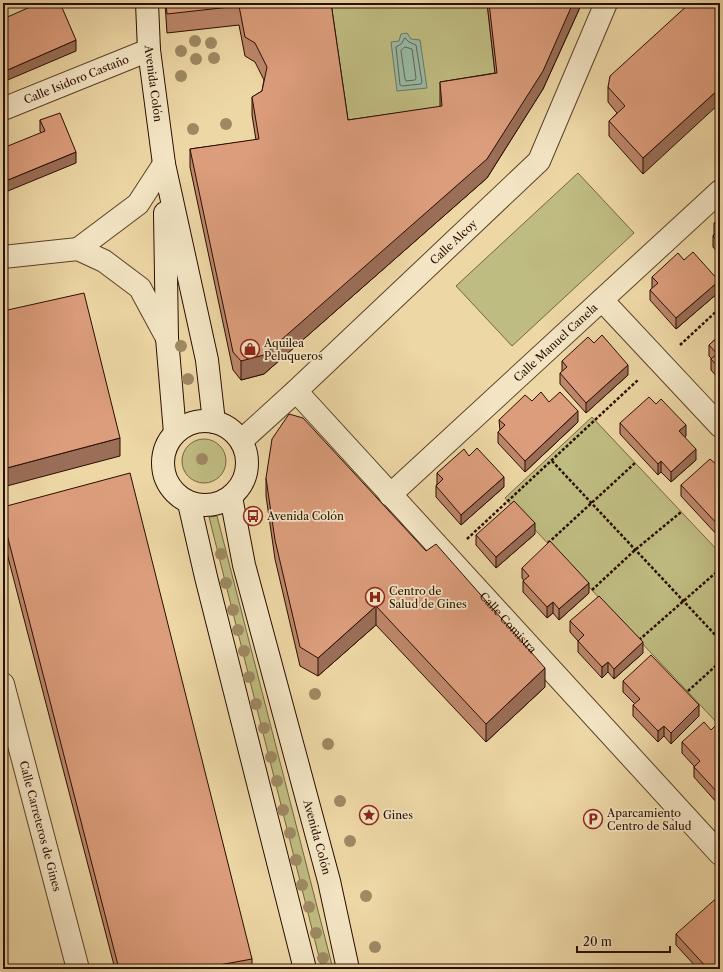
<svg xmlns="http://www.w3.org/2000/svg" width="723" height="972" font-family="'Libre Caslon Text',serif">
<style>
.green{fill:#bfbc81;stroke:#746440}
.water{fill:#99baa5;stroke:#6c7563}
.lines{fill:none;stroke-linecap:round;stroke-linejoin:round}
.shore{stroke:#616452;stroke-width:1}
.street-casing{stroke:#5a4029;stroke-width:24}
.secondary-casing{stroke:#290d00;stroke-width:24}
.path{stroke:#290d00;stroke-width:2.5;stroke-dasharray:3 2;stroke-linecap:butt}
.street{stroke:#f3e5c4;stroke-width:22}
.secondary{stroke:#f3e5c4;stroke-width:22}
.tree{fill:#9e8963}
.wall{fill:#bd876b;stroke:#290d00}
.shaded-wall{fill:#9a6e57;stroke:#290d00}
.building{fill:#dc9d7c;stroke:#290d00}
.labels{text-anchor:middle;stroke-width:3.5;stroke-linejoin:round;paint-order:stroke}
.street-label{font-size:11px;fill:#290d00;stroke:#f3e5c4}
.poi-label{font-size:11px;fill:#290d00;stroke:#f3e5c4;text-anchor:start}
</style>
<rect width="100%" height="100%" fill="#edd7a5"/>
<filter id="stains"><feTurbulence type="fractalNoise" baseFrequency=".005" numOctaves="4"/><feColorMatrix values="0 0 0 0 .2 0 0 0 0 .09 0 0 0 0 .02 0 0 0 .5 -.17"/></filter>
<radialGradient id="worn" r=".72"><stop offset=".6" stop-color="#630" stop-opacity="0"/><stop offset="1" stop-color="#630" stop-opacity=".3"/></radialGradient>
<path class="green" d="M334,3H487L497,92L442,125L348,139L329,4Z
M578,173L634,233L512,346L456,286Z
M592,417L720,553V726L505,498Z
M182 461a22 22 0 1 1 44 0a22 22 0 1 1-44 0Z
M217,516L333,969H322L209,517Z"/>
<path class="water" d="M407,33L411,39L420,40L427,88L397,91L391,42L399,41L401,34Z"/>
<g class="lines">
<path class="shore" d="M405,38L409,42L416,45L422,82L421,84L402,86L400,85L396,47L401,44Z
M405,47L412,49L416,78L415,80L406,81L405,79L401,51Z"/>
<defs>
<g id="street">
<path id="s1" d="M3,109L149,50"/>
<path d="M78,249L138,204L164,164"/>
<path d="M3,257L78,249L104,261L140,288L167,338"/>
<path d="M602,300L720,426"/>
<path id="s2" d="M296,391L720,854"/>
<path id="s3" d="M241,441L296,391L539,161L606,3"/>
<path id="s4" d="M390,495L720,191"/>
<path id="s5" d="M3,684L78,969"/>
</g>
<g id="secondary">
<path id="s6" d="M147,3L149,50L164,164L207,360L214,422"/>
<path d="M165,213L167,338L175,433"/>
<circle cx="205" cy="463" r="42"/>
<path id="s7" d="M231,497L244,565L329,881L348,969"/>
<path d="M189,503L206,577L305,969"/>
</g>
</defs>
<use href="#street" class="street-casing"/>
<use href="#secondary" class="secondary-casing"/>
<path class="path" d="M680,345L720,308
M552,461L720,640
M467,539L639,379
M548,543L635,463
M592,590L635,550L681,512
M639,640L720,569
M688,691L720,662"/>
<use href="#street" class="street"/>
<use href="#secondary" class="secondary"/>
</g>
<g class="tree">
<circle cx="195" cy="41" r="6"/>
<circle cx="211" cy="43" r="6"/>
<circle cx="181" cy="51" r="6"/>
<circle cx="214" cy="58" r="6"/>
<circle cx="196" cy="59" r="6"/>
<circle cx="181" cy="76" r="6"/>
<circle cx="226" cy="124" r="6"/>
<circle cx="193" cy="129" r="6"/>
<circle cx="181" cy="346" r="6"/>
<circle cx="188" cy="379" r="6"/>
<circle cx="202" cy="459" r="6"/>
<circle cx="221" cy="554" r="6"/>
<circle cx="226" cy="583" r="6"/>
<circle cx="233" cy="610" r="6"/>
<circle cx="238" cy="630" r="6"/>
<circle cx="244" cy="651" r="6"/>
<circle cx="249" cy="677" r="6"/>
<circle cx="315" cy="694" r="6"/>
<circle cx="256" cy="704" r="6"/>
<circle cx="264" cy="728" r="6"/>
<circle cx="328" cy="744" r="6"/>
<circle cx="271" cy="757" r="6"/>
<circle cx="277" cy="781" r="6"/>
<circle cx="340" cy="801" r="6"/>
<circle cx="283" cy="810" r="6"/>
<circle cx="290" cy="833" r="6"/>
<circle cx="350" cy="841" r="6"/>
<circle cx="296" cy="860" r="6"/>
<circle cx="302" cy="885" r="6"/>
<circle cx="366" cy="896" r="6"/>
<circle cx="309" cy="907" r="6"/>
<circle cx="316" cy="933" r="6"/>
<circle cx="375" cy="947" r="6"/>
<circle cx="323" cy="958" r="6"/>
</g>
<path class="wall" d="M165,3H331L348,120L440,107V82L495,73L487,3H582L543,89L487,178L264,374L241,380L233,370L190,167V149L256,140L252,115V97L262,91L264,80L255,62L245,56L239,25L167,33Z
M690,3L643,174L609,136V121L617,113L608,102V87Z
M40,120L76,163L41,133L40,131Z
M720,218V255L713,247V236L714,234V223Z
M684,260L719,292L676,329L650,300V290L652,288V277Z
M720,335V380L711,370V358L709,356V345Z
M562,361L628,375L586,413L560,384V373L562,372Z
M532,401L549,402L578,422L525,472L498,443V432L500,431L499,420Z
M656,404L686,436L684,437L696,460L671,482L661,472L658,475L620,434V423Z
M469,456L504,487L461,525L436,497V486L437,484V473Z
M720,463V536L719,537L681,496V485L717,465Z
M266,478L545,687L486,742L376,625L318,676L300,666L275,559L266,496Z
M3,507L252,959V969H115L3,538Z
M535,534L496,568L476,545V535Z
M522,568L589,593L559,620L553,613L547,618L523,592V581H524L522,578Z
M570,621L643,653L614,679L608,672L602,678L578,652V641L570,632Z
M623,681L699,716L671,744L664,736L658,742L633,716V705L635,704L623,692Z
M718,723V804L694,777V766L682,753V742L711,730Z
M676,934L720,969H698L676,945Z"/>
<path class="shaded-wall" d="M573,3H582L543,89L487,178L264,374L241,380V361Z
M76,40V51L3,82V72Z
M720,88V103L643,174V158Z
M76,152V163L3,193V182Z
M719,281V292L676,329V318Z
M628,365V375L586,413V403Z
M578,411V422L525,472V461Z
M686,425V436L679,442V431Z
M120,438V456L3,487V469Z
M696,449V460L671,482V472Z
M661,461V472L658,475V464Z
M504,477V487L461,525V515Z
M535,523V534L496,568V557Z
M720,525V536L719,537V526Z
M589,583V593L559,620V609Z
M553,602V613L547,618V607Z
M376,606V625L318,676V658Z
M643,642V653L614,679V669Z
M608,662V672L602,678V667Z
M545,668V687L486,742V724Z
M699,705V716L671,744V733Z
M664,726V736L658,742V731Z
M720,791V802L718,804V793Z
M720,965V969H716Z"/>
<path class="building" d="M39,3H60L76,40L3,72V19Z
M166,3H331L348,120L442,106L440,82L497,73L489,3H573L543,71L487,159L264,355L241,361L233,352L190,149L259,139L252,97L262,91L267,67L255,43L245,37L239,6L167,14Z
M690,3H720V88L643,158L609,121L625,106L608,87L610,76Z
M60,113L76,152L3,182V148L45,131L40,120Z
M720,218V244L713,236L720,229L714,223Z
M693,252L719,281L676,318L650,290L658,283L652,277L678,253L684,260Z
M84,293L120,438L3,469V311Z
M602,335L628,365L586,403L560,373L567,367L562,361L588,337L594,343Z
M720,335V369L711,359L717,354L709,345Z
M541,392L549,402L560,392L578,411L525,461L498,432L505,425L499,420L525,395L532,401Z
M649,397L656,404L661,399L686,425L679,431L696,449L671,472L661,461L658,464L620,423Z
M289,414L303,418L426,551L436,544L545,668L486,724L376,606L318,658L300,647L275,540L266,478L272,439Z
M477,448L504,477L461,515L436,486L443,479L437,473L464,449L469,456Z
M710,459L717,465L720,463V525L719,526L681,485Z
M130,473L252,959L197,969H119L3,519V507Z
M514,501L535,523L496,557L476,535Z
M550,541L589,583L559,609L553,602L547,607L523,581L529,576L522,568Z
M599,596L643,642L614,669L608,662L602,667L578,641L584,635L570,621Z
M651,655L699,705L671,733L664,726L658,731L633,705L640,699L623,681Z
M704,722L711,730L718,723L720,725V791L718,793L694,767L700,761L682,742Z
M720,895V965L716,969H708L676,934Z
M3,946L8,969H3Z"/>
<defs>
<symbol id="shop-ring" viewBox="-11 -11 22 22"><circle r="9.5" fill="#f3e5c4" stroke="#8f2418" stroke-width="1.5"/><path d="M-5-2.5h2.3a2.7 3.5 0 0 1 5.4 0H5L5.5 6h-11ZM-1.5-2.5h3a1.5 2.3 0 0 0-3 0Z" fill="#8f2418"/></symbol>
<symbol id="bus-ring" viewBox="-11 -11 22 22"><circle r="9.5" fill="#f3e5c4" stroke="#8f2418" stroke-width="1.5"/><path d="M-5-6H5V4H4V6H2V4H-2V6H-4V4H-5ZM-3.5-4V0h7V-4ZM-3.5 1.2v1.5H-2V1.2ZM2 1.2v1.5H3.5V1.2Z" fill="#8f2418"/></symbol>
<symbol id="hospital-ring" viewBox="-11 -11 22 22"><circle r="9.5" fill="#f3e5c4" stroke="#8f2418" stroke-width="1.5"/><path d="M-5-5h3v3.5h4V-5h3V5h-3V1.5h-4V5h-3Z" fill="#8f2418"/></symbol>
<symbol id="sight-ring" viewBox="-11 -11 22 22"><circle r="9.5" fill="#f3e5c4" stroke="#8f2418" stroke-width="1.5"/><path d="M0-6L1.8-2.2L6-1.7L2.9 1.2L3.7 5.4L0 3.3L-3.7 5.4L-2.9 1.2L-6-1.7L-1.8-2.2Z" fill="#8f2418"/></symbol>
<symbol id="parking-ring" viewBox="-11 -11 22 22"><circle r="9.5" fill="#f3e5c4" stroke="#8f2418" stroke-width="1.5"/><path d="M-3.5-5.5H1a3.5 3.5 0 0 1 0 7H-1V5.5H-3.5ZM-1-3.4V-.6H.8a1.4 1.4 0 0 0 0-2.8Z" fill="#8f2418"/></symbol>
</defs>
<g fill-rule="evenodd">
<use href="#shop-ring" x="239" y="338" width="22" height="22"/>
<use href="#bus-ring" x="242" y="505" width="22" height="22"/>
<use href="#hospital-ring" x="364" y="586" width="22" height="22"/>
<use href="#sight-ring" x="358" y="804" width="22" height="22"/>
<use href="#parking-ring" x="582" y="808" width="22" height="22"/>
</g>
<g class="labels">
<g class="street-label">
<text dy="4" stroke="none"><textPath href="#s1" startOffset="79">Calle Isidoro Castaño</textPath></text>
<text dy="4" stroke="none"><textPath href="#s6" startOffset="81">Avenida Colón</textPath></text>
<text dy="4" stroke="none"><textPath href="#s3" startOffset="291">Calle Alcoy</textPath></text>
<text dy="4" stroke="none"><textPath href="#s4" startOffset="225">Calle Manuel Canela</textPath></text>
<text dy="4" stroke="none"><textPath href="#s2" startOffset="314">Calle Comistra</textPath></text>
<text dy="4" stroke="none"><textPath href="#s5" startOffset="147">Calle Carreteros de Gines</textPath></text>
<text dy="4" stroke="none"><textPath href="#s7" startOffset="351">Avenida Colón</textPath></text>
</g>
<g class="poi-label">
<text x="264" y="347">Aquilea<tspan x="264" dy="13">Peluqueros</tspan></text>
<text x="267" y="520">Avenida Colón</text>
<text x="389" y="595">Centro de<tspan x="389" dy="13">Salud de Gines</tspan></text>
<text x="607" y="817">Aparcamiento<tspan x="607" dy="13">Centro de Salud</tspan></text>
<text x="383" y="819">Gines</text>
</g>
</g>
<rect width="723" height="972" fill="none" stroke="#edd7a5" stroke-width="16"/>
<rect x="4" y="4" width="715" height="964" fill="none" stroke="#290d00" stroke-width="2"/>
<rect x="8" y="8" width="707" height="956" fill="none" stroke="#290d00"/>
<path d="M577 946v6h93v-6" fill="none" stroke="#290d00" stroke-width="2"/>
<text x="583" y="946" font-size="12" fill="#290d00" stroke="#f3e5c4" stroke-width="3" paint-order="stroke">20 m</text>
<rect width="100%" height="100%" filter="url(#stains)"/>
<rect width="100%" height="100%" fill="url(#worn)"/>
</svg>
